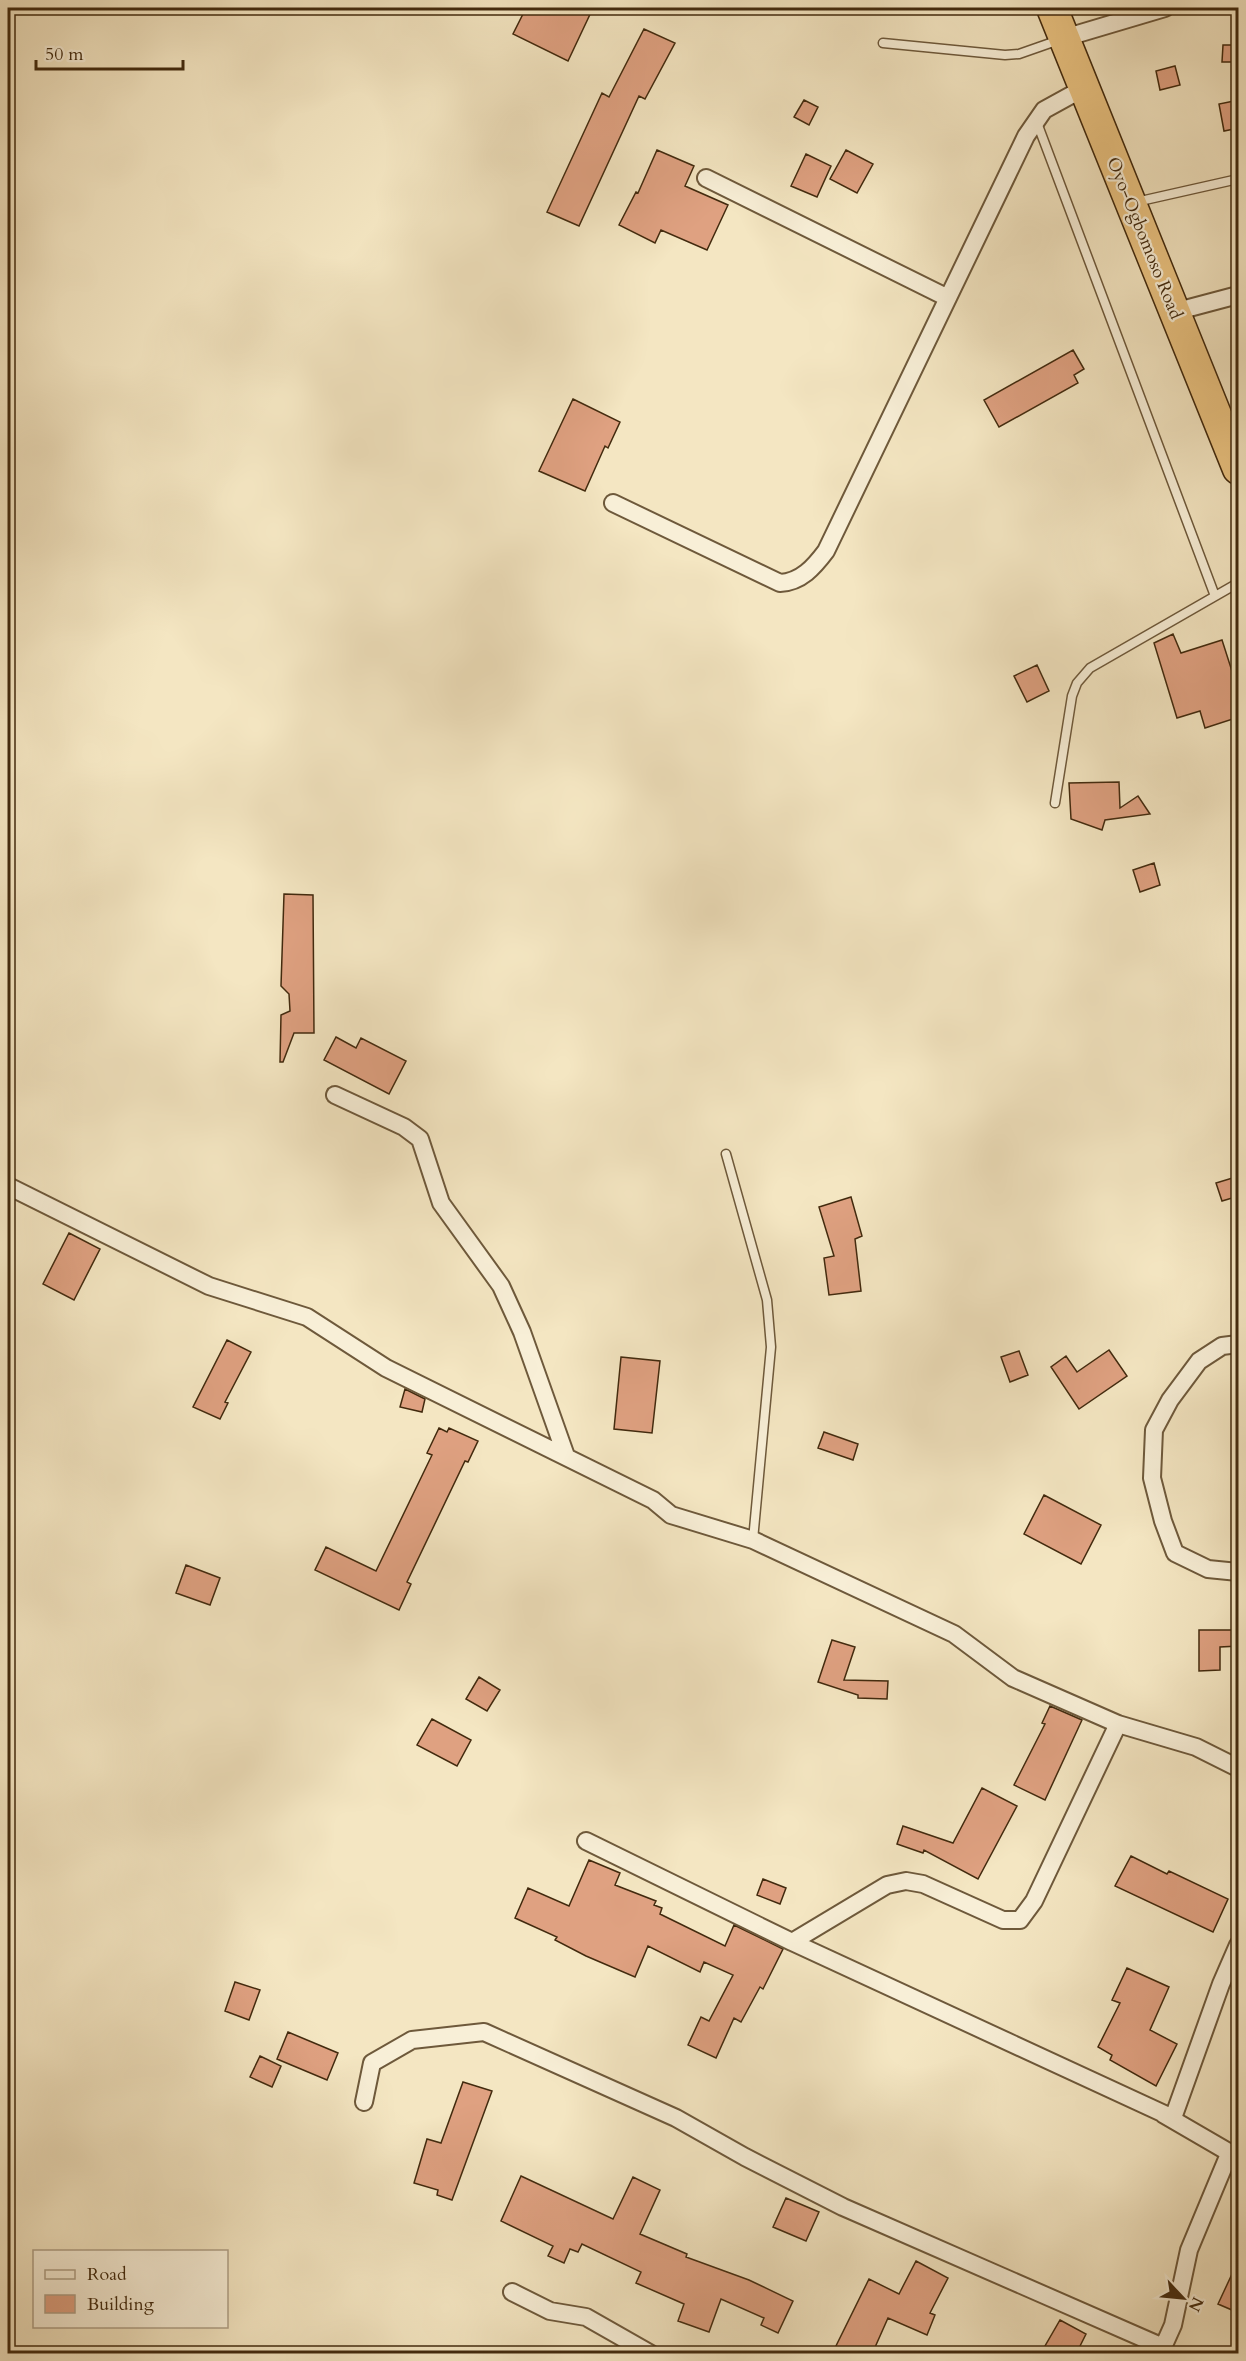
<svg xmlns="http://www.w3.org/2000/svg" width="1246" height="2361" font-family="Cardo,serif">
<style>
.building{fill:#dfa181;stroke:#422a0e;stroke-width:1.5}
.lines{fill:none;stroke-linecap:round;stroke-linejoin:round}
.lane-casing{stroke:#6e593b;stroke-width:11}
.street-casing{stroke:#6e593b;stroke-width:20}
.highway-casing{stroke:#422a0e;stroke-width:33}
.lane{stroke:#f8efd7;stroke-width:8}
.street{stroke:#f8efd7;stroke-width:16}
.highway{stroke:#eac381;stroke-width:30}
.labels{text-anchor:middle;stroke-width:4.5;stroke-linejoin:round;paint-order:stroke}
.street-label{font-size:18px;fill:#422a0e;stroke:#f8efd7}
</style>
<rect width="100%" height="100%" fill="#f4e6c2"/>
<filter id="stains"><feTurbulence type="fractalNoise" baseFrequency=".00333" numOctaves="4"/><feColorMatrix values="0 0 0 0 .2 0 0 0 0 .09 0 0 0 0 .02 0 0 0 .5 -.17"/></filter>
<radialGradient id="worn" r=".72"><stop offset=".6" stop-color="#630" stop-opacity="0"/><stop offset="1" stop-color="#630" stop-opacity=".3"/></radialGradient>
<path class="building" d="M526,8H593L568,61L513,34Z
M644,29L675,43L645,99L639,96L579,226L547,212L602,93L609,97Z
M1223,45H1239V62H1222Z
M1175,66L1180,85L1160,90L1156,71Z
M804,100L818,107L809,125L794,117Z
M1239,100V128L1224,131L1219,104Z
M657,150L694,166L685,186L728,205L707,250L661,230L655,243L619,225L636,192L638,193Z
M846,150L873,164L857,193L830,179Z
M806,154L831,166L817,197L791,186Z
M1073,350L1084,369L1074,375L1078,383L999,427L984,400Z
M573,399L620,422L608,448L605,446L585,491L539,471Z
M1173,634L1181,653L1222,640L1239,693V717L1205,728L1200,711L1177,718L1154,643Z
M1037,665L1049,691L1027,702L1014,676Z
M1119,782L1120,808L1138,796L1150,814L1105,820L1102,830L1071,819L1069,783Z
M1154,863L1160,885L1140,892L1133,870Z
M284,894L313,895L314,1033H294L283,1062H280L281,1015L290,1011L289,994L281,986Z
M336,1037L356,1048L361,1038L406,1061L389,1094L324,1060Z
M1239,1176V1196L1222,1201L1216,1183Z
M851,1197L862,1236L855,1239L861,1291L829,1295L824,1258L834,1256L819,1207Z
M69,1233L100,1249L74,1300L43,1284Z
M227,1340L251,1352L225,1402L228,1403L220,1419L193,1407Z
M1109,1350L1127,1376L1079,1409L1051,1367L1066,1356L1077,1372Z
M1019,1351L1028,1375L1010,1382L1001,1357Z
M621,1357L660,1361L652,1433L614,1429Z
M405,1389L425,1399L422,1412L400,1407Z
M439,1428L447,1432L449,1428L478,1441L468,1462L465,1461L407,1582L411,1584L399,1610L315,1570L326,1547L376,1571L432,1455L427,1453Z
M824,1432L858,1444L853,1460L818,1448Z
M1044,1495L1101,1525L1081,1564L1024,1534Z
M186,1565L220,1578L210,1605L176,1593Z
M1199,1630H1239V1646L1220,1647V1670L1199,1671Z
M832,1640L855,1647L844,1680L888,1681L887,1699L858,1698V1695L818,1682Z
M479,1677L500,1690L487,1711L466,1699Z
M1050,1706L1082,1720L1045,1800L1014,1785L1045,1724L1042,1723Z
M432,1719L471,1740L457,1766L417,1745Z
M982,1788L1017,1806L978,1879L924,1850L923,1853L897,1844L903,1826L953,1843Z
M1131,1856L1167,1874L1169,1871L1228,1899L1213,1932L1115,1886Z
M589,1860L620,1873L615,1885L656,1901L654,1905L662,1908L660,1914L725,1946L734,1925L783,1949L763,1989L760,1987L741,2022L734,2018L716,2058L688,2045L701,2017L709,2021L733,1975L704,1962L700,1972L648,1946L635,1977L586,1956L555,1940L557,1937L515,1918L528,1888L569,1906Z
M763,1879L786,1888L780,1904L757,1895Z
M1127,1968L1169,1987L1150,2030L1177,2044L1156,2086L1110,2060L1112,2055L1098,2047L1120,2003L1112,2000Z
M235,1982L260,1990L249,2020L225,2011Z
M288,2032L338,2053L327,2080L277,2059Z
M260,2056L281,2066L272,2087L250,2077Z
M463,2082L492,2091L452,2200L437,2195L438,2190L414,2183L427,2139L441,2143Z
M521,2176L613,2219L633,2177L660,2190L640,2234L687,2254L686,2257L749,2280L793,2301L778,2333L761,2325L764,2318L721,2299L709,2332L678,2321L684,2304L636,2283L641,2272L582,2244L578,2252L570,2249L564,2263L548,2256L553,2246L501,2221Z
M786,2198L819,2212L806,2241L773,2227Z
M1239,2259V2313L1218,2304Z
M916,2261L948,2278L930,2313L935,2315L927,2335L888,2318L872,2354H832L869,2279L899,2294Z
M1060,2320L1086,2334L1076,2354H1059L1045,2346Z"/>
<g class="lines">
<defs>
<path id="lane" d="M883,43L1005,55L1019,54L1059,40
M1036,120L1215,596
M1136,202L1238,179
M1055,803L1072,696L1077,683L1090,668L1238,583
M726,1154L767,1300L771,1347L753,1540"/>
<path id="street" d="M1064,38L1165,8
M706,178L948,298
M1174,312L1238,295
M613,503L780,583C801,582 814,567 826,551L1026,136L1044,110L1084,88
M335,1095L404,1127L420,1139L441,1203L501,1286L522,1332L566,1456
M8,1186L209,1286L307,1317L386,1368L653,1500L671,1515L753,1540L954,1634L1013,1678L1118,1724L1196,1747L1238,1768
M1238,1344L1222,1346L1199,1361L1170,1400L1154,1430L1152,1478L1163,1521L1175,1553L1208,1569L1238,1572
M586,1841L792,1942L1173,2118L1221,1984L1238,1945
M792,1942L887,1885L906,1881L923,1884L1003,1920H1020L1034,1901L1118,1724
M364,2102L372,2063L412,2040L484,2032L676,2118L745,2157L843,2207L1163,2347
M1163,2114L1237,2157
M512,2292L550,2311L586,2317L651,2354
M1160,2354L1173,2325L1189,2250L1229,2154"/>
<path id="highway" d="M1052,8L1238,469"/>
</defs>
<use href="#lane" class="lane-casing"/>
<use href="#street" class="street-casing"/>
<use href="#highway" class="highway-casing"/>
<use href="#lane" class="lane"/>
<use href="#street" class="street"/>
<use href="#highway" class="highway"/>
</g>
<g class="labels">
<g class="street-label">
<text transform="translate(1145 238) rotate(68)" y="6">Oyo-Ogbomoso Road</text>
</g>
</g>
<rect width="1246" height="2361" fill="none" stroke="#f4e6c2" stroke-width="30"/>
<rect x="9" y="9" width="1228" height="2343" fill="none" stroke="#422a0e" stroke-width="3"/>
<rect x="15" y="15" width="1216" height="2331" fill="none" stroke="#422a0e" stroke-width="1.5"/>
<rect x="33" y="2250" width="195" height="78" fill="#f8efd7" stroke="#afa087" stroke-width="1.5"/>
<rect x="45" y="2270" width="30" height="9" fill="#f8efd7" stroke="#afa087" stroke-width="1.5"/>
<text x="87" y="2280" font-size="18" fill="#422a0e">Road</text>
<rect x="45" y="2295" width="30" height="18" fill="#dfa181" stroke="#afa087" stroke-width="1.5"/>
<text x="87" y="2310" font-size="18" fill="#422a0e">Building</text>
<g transform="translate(1183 2298) rotate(116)" stroke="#f8efd7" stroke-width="4.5" paint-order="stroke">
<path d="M0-4.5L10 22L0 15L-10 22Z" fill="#422a0e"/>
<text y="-9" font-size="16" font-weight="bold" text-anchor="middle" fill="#422a0e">N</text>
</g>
<path d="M36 60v9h147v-9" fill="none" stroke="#422a0e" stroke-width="3"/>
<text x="45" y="60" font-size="18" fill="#422a0e" stroke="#f8efd7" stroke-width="4.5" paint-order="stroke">50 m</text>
<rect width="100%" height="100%" filter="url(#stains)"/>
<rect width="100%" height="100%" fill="url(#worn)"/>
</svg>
